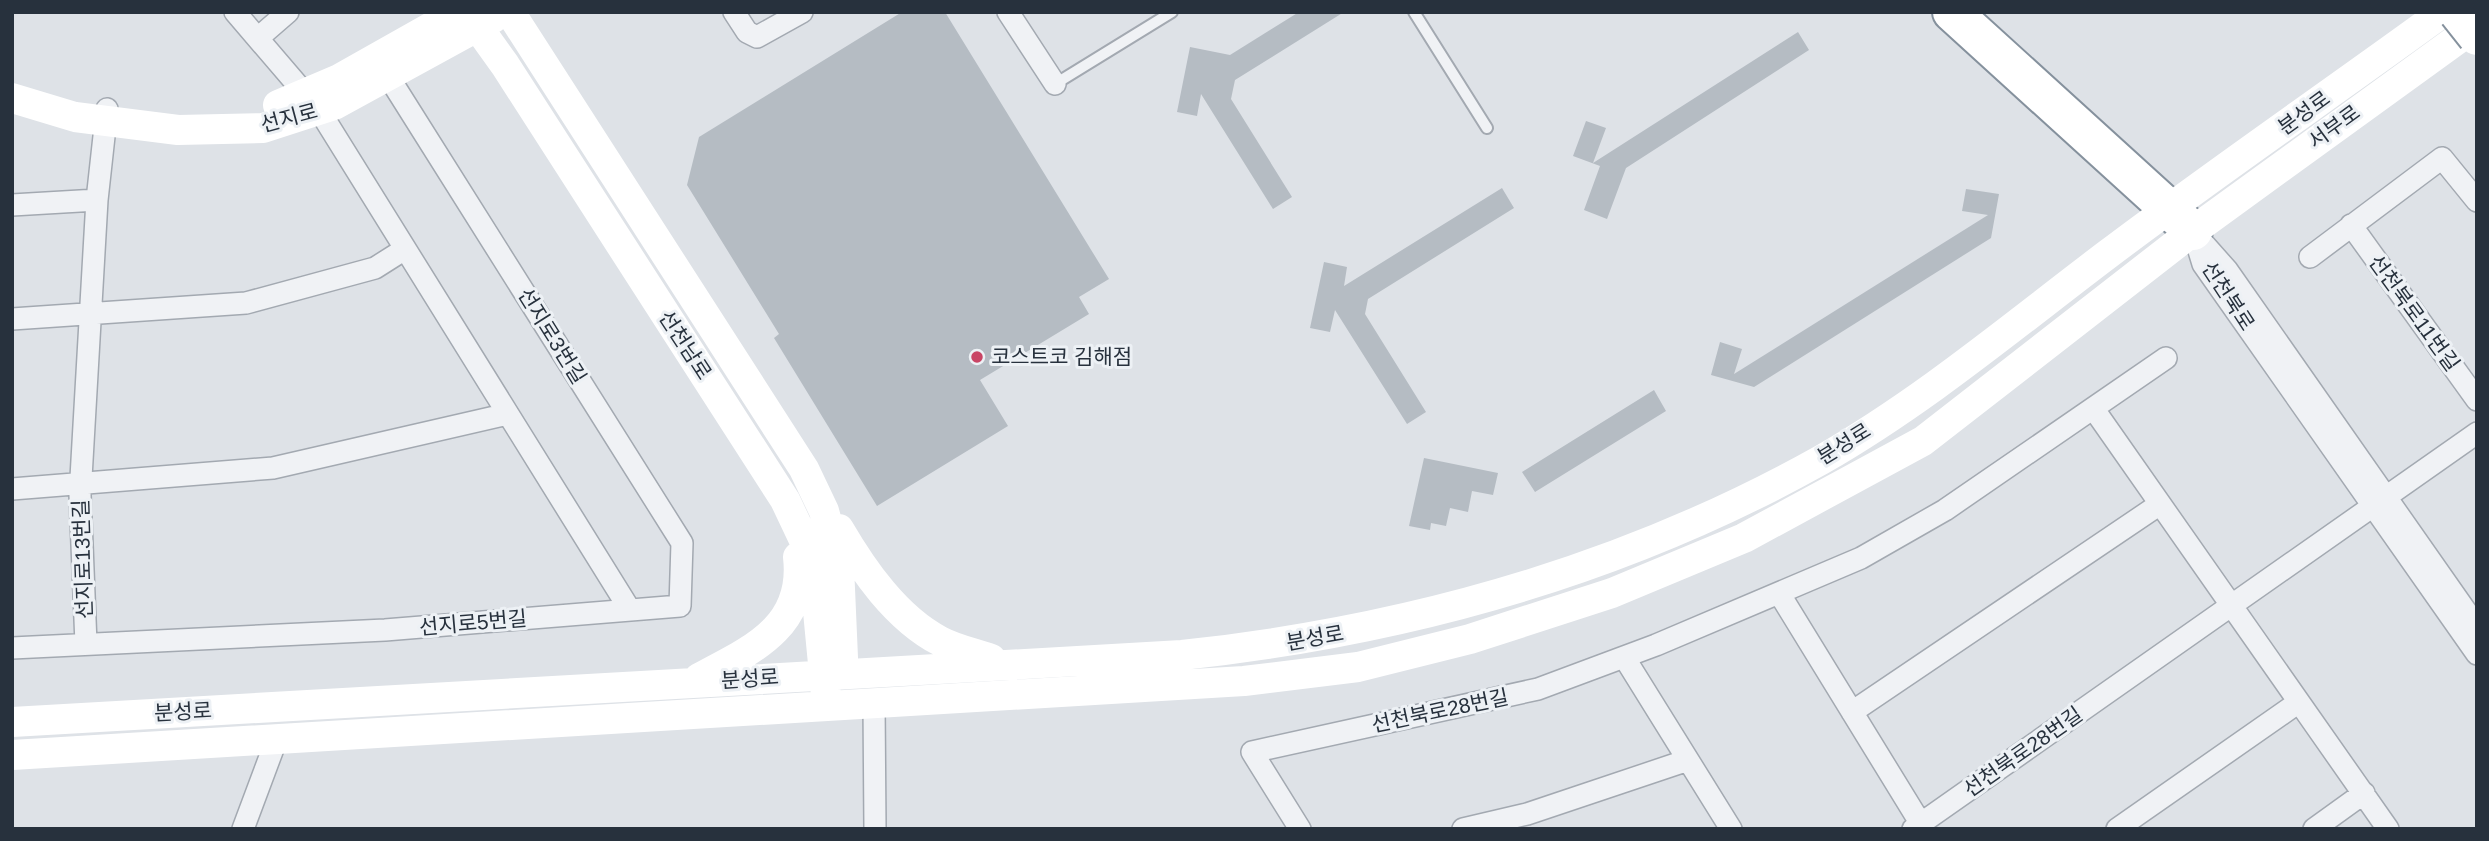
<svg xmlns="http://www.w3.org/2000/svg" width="2489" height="841" font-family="Helvetica,'Noto Sans KR',sans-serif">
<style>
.building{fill:#b5bcc3}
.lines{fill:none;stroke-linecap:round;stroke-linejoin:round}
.lane-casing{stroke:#a3a9b1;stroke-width:14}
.street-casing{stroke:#a3a9b1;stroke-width:24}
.highway-casing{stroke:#85919d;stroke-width:42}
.lane{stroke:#f0f2f5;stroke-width:10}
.street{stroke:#f0f2f5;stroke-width:21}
.secondary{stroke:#fff;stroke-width:30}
.highway{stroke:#fff;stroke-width:38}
.highway-bridge-casing{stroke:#85919d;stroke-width:42;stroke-linecap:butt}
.highway-bridge{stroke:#fff;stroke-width:38}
.poi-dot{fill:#c94565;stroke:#edf1f5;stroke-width:2.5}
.labels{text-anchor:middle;stroke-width:6;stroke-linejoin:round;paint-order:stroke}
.street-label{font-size:21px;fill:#27313d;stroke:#edf1f5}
.poi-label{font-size:21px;fill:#27313d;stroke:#edf1f5;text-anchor:start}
</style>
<rect width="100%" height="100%" fill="#dee2e7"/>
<path class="building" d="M902,12H945L1109,279L1079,297L1089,314L980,380L1008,426L877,506L774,338L779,334L687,185L699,137Z
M1299,12H1344L1235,80L1231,99L1292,197L1273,209L1201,94L1197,116L1177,112L1190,47L1230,55Z
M1798,32L1809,50L1626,168L1607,219L1584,210L1600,166L1573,156L1586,121L1606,128L1593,163Z
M1502,188L1514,208L1368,299L1365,314L1426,412L1407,424L1335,310L1330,332L1310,328L1324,262L1347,267L1344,286Z
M1966,189L1999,194L1991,238L1754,387L1711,375L1720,342L1742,349L1734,374L1988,215L1962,211Z
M1654,390L1666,411L1535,492L1522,472Z
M1424,458L1498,473L1493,495L1472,491L1468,512L1450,508L1446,526L1431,523L1430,530L1409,526Z"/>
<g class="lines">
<defs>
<path id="lane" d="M1414,12L1487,128
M1055,84L1172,12"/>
<path id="street" d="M235,12L319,110L630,610
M734,12L747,32L757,37L802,12
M1008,12L1055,84
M258,38L288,12
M12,205L97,200
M2351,225L2477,400
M2193,231L2203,264L2477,654
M2203,243L2227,270L2477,627
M2310,257L2442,158L2477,201
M12,319L246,303L375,268L405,249
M2093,408L2388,829
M12,489L273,468L508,414
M1779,593L1924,829
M86,644L80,495L97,200L107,109
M12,648L385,630L680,606L682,543L388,76
M1624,657L1731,829
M874,703L875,829
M1852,712L2160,504
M243,829L277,738
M1300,829L1252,752L1538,689L1656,645L1861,558L1945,510L2166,358
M1463,829L1527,814L1688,760
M1913,829L2477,433
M2117,829L2299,702
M2314,829L2364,793"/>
<path id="highway" d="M1952,12L2193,231"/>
</defs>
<use href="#lane" class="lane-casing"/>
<use href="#street" class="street-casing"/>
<use href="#highway" class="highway-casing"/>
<use href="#lane" class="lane"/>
<use href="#street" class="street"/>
<path class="secondary" d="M467,12L505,65L785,500L813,559L826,695
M510,12L804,469L824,511L839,566L843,658
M12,98L75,117L178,130L263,128L334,105L493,18
M278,105L339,79L458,12
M839,529C863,570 896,618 940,641C955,649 974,653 991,659
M699,678C752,650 806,627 798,557
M12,722L1182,655C1406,631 1624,570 1821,460C1924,401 2014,325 2108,254C2218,171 2332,93 2443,12
M12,755L1244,681L1358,667L1470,639L1612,593L1744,538L1923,441L2193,231L2477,25"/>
<use href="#highway" class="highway"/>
<defs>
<path id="highway-bridge" d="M2458,12L2477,36"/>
</defs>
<use href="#highway-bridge" class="highway-bridge-casing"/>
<use href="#highway-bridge" class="highway-bridge"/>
</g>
<circle class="poi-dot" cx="977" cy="357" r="7"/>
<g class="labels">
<g class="street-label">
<text transform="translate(2304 113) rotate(-36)" y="7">분성로</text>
<text transform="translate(289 118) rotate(-15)" y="7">선지로</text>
<text transform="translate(2334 127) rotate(-36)" y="7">서부로</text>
<text transform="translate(2228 296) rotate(57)" y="7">선천북로</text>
<text transform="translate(2414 313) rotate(54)" y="7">선천북로11번길</text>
<text transform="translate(552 336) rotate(58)" y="7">선지로3번길</text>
<text transform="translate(685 345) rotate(57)" y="7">선천남로</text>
<text transform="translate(1844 444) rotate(-32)" y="7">분성로</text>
<text transform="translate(83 559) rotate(-92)" y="7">선지로13번길</text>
<text transform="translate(473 623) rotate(-5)" y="7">선지로5번길</text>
<text transform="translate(1315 638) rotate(-10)" y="7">분성로</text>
<text transform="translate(750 679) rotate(-4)" y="7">분성로</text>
<text transform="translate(1440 711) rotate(-12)" y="7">선천북로28번길</text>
<text transform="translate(183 712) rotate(-3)" y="7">분성로</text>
<text transform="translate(2023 752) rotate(-35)" y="7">선천북로28번길</text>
</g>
<g class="poi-label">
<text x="991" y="364">코스트코 김해점</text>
</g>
</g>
<rect width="2489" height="841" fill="none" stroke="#27313d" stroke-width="28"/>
</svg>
